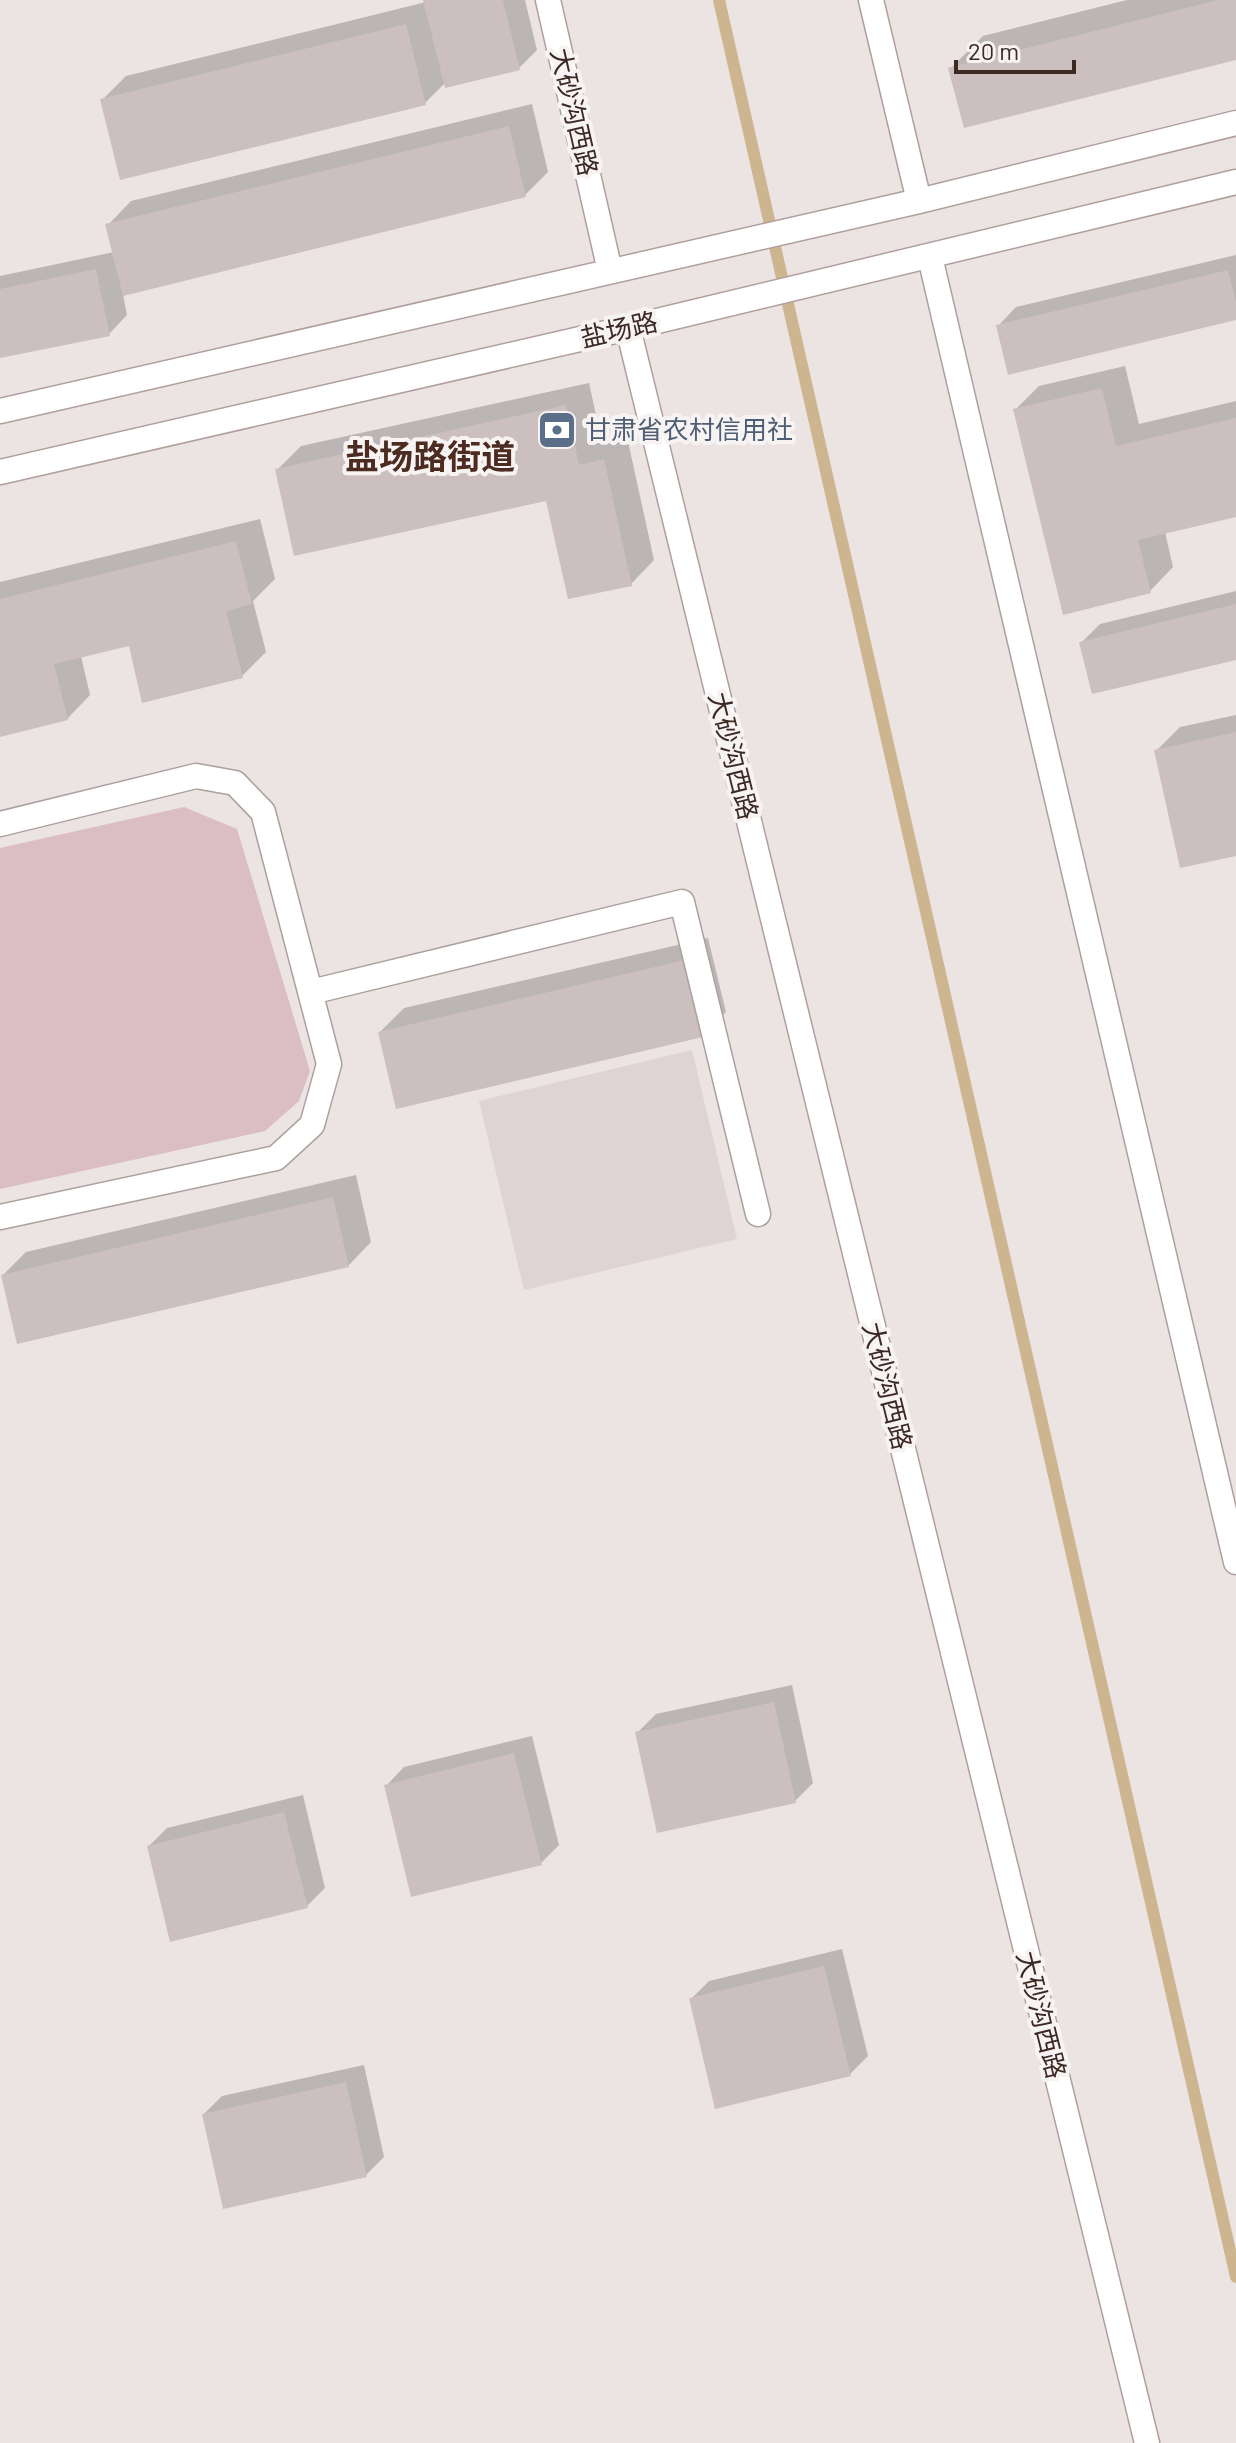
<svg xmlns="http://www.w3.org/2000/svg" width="1236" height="2443" font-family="Barlow,'Noto Sans SC',sans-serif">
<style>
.built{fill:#dfd4d4}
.green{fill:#dbbdc5}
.shadow{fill:#0003}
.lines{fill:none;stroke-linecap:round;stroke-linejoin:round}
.stream{stroke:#cdb58f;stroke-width:12}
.building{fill:#ccbfbf}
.street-casing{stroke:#ada09e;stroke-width:27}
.secondary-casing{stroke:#b19f9d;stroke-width:27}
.street{stroke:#fff;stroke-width:24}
.secondary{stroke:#fff;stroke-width:24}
.labels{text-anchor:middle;stroke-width:8;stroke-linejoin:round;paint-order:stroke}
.street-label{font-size:26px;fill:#3c2924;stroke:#f8f3f3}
.service-label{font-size:26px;fill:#4e5e75;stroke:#f8f3f3;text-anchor:start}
.district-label{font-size:34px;font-weight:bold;fill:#4c2b21;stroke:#f8f3f3}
</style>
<rect width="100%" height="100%" fill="#ece3e3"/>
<path class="built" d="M692,1050L737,1239L524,1290L479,1101Z"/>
<path class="green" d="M184,807L237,829L310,1071L299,1101L265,1131L0,1189V848Z"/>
<path class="shadow" d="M425,0H525L537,50L519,68L445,83L425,103L102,100L126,76L426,2Z
M1127,0H1236V58L951,68L983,36Z
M532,104L548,172L525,195L123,294L127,315L109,334L0,356V276L114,252L108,225L131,201Z
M1236,255V318L998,326L1016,307Z
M1125,366L1139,424L1236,401V514L1165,532L1173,567L1150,591L1015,410L1039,386Z
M589,383L602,442L627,437L654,560L631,584L548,499L277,470L301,446Z
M260,519L275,579L253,601L266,652L242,676L130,644L81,656L90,695L67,719L0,735V582Z
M1236,591V658L1082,642L1100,624Z
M1236,715V854L1156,751L1180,727Z
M708,938L726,1012L702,1036L380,1032L404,1008Z
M356,1175L371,1242L348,1266L3,1275L26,1252Z
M792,1685L813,1783L795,1801L638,1732L656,1714Z
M532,1736L559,1845L541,1863L386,1786L404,1767Z
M303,1795L325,1888L307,1906L149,1846L167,1828Z
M842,1949L868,2056L849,2075L691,1999L709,1981Z
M364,2065L384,2157L366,2175L204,2114L222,2096Z"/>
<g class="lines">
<path class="stream" d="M719,0L1236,2277"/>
</g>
<path class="building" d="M423,0H503L520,70L445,88Z
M1218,0H1236V60L964,128L948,68Z
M406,24L426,105L120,180L100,99Z
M509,126L526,197L123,296L105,224Z
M96,269L110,336L0,358V289Z
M1228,270L1236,302V320L1008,375L996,325Z
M1102,388L1116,446L1236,418V517L1138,540L1151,593L1063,615L1013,409Z
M566,405L579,465L604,459L632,586L568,599L546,501L294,556L275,469Z
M236,541L252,604L226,611L243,678L142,703L129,646L54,664L68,720L0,737V599Z
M1236,604V660L1092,694L1079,642Z
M1236,732V856L1180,868L1154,750Z
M685,960L703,1037L396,1109L378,1032Z
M333,1197L349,1267L17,1344L1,1275Z
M774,1702L796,1803L657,1833L635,1732Z
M514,1753L542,1865L411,1897L384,1785Z
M284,1812L308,1908L170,1942L147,1846Z
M824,1966L851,2076L715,2109L689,1998Z
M346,2082L367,2177L223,2209L202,2114Z"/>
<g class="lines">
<defs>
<path id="street" d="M930,257L1236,1562
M0,824L196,776L235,783L263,812L329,1064L312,1125L276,1158L0,1217
M311,992L682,902L758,1214"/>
<path id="secondary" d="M548,0L610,271
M871,0L919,201
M628,328L1147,2443
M0,411L919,201L1236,123
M0,472L628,328L1236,182"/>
</defs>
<use href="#street" class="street-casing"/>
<use href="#secondary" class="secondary-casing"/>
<use href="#street" class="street"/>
<use href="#secondary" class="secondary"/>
</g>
<defs>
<symbol id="bank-square" viewBox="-11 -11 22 22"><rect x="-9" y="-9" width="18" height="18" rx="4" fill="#5c6f8a" stroke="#f8f3f3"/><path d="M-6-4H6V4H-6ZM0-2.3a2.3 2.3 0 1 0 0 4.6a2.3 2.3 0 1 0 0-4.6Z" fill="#fff"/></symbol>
</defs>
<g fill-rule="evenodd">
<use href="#bank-square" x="535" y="408" width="44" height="44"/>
</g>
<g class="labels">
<g class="street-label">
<text transform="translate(574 112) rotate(77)" y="9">大砂沟西路</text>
<text transform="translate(619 330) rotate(-13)" y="9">盐场路</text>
<text transform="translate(733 756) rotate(76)" y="9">大砂沟西路</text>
<text transform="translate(887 1386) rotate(76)" y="9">大砂沟西路</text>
<text transform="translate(1041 2015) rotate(76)" y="9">大砂沟西路</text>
</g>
<g class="service-label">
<text x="585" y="439">甘肃省农村信用社</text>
</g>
<g class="district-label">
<text x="430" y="469">盐场路街道</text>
</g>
</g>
<path d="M956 60v12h118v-12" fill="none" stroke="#3c2924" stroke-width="4"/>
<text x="968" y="60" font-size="24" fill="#3c2924" stroke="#f8f3f3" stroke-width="6" paint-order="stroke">20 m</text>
</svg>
